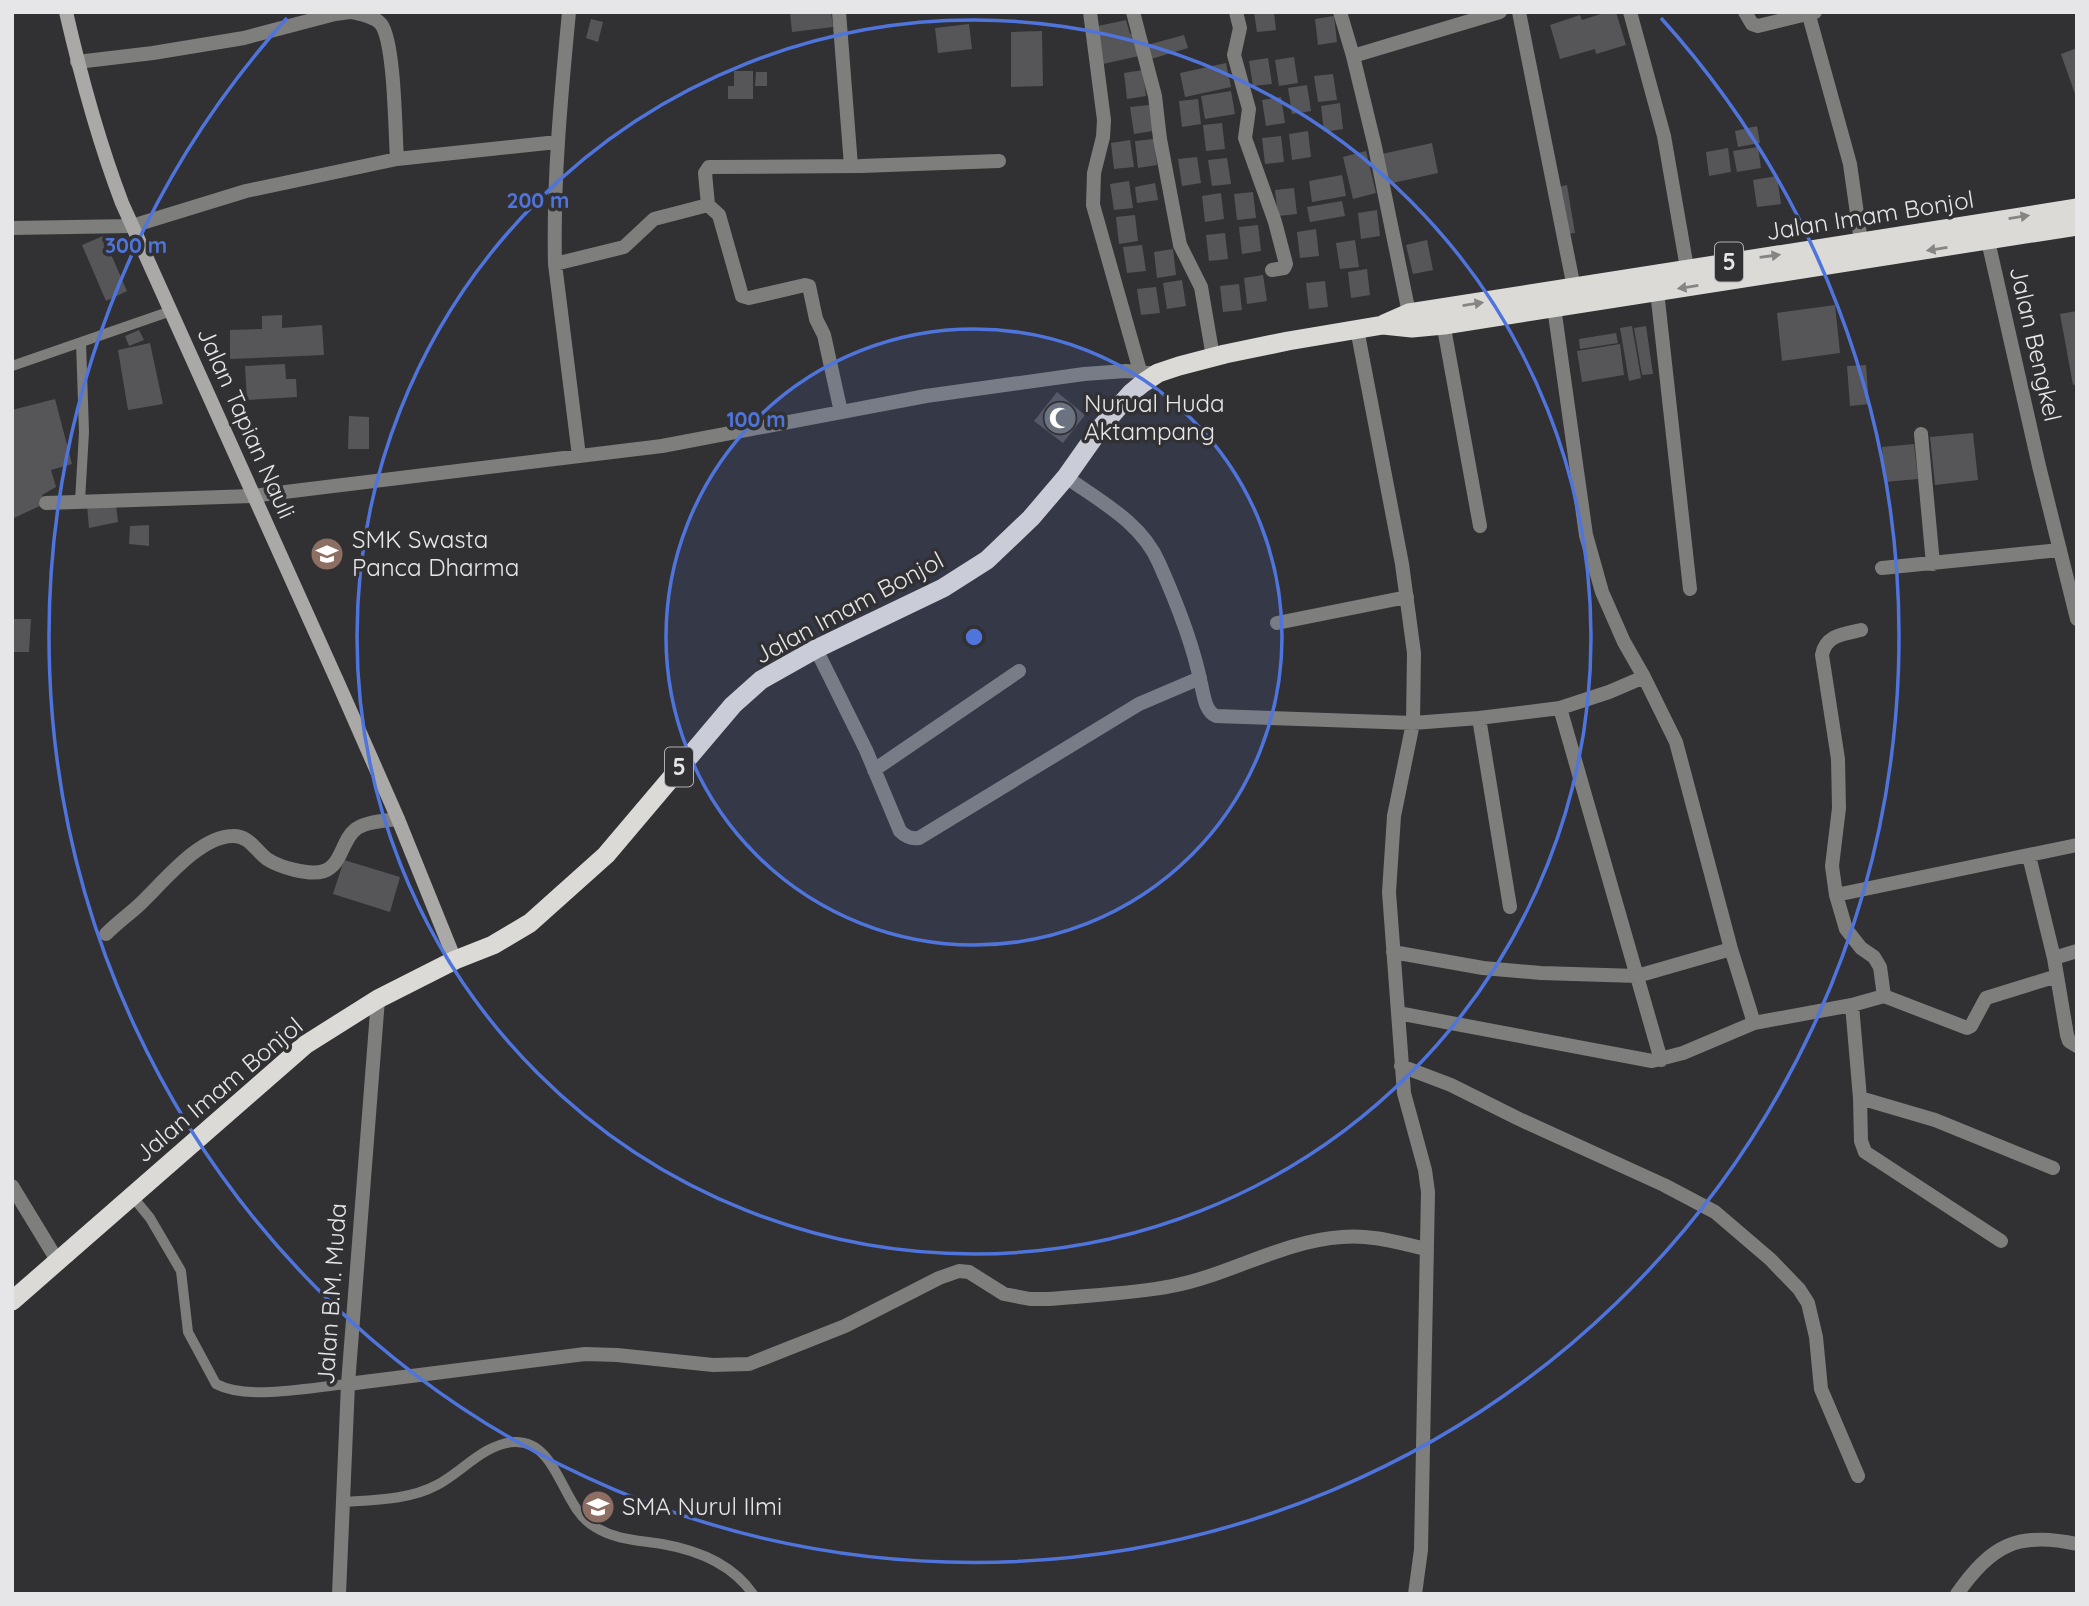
<svg xmlns="http://www.w3.org/2000/svg" width="2089" height="1606" font-family="Quicksand,sans-serif">
<style>
.building{fill:#565659}
.lines{fill:none;stroke-linecap:round;stroke-linejoin:round}
.service{stroke:#7e7e7c;stroke-width:10}
.minor{stroke:#7e7e7c;stroke-width:14}
.tertiary{stroke:#7e7e7c;stroke-width:14}
.secondary{stroke:#aaa9a7;stroke-width:14}
.trunk{stroke:#dbdad6;stroke-width:19}
.oneway{fill:#868584}
.ring{fill:none;stroke:#4f74dc;stroke-width:3.5}
.labels{text-anchor:middle;stroke-width:7;stroke-linejoin:round;paint-order:stroke}
.shield{fill:#313033;stroke:#b0afb2;stroke-width:2}
.shield-label{font-size:23px;font-weight:bold;fill:#e6e6e8}
.street-label{font-size:24px;fill:#e6e6e8;stroke:#313033}
.poi-label{font-size:24px;fill:#e6e6e8;stroke:#313033;text-anchor:start}
.centre{fill:#4f74dc;stroke:#313033;stroke-width:3.5}
.ring-label{font-size:21px;text-anchor:middle;font-weight:bold;fill:#4f74dc;stroke:#313033;stroke-width:7;stroke-linejoin:round;paint-order:stroke}
</style>
<rect width="100%" height="100%" fill="#313033"/>
<path class="building" d="M790,12H831L833,27L792,32Z
M1254,12H1274L1276,30L1257,32Z
M1607,12H1616L1626,45L1596,54L1595,49L1560,59L1550,25L1580,15L1582,20Z
M1334,16L1337,42L1318,45L1315,19Z
M591,19L603,22L598,42L586,38Z
M1126,20L1130,34L1134,33L1139,56L1103,64L1098,26Z
M969,24L972,49L938,53L935,28Z
M1042,31L1043,86L1011,87V32Z
M1184,35L1188,48L1151,59L1147,45Z
M2077,48V97H2076L2061,54Z
M1294,57L1298,83L1279,86L1275,60Z
M1268,58L1272,84L1253,86L1249,61Z
M1226,63L1231,87L1185,97L1180,73Z
M1143,70L1146,96L1127,99L1124,73Z
M734,71H753V99H728V86H734Z
M756,72H767V86H755Z
M1333,74L1337,100L1318,102L1314,76Z
M1307,85L1311,111L1292,114L1288,88Z
M1231,91L1235,114L1205,119L1201,96Z
M1281,97L1285,123L1266,126L1262,100Z
M1198,99L1201,124L1182,127L1179,101Z
M1340,103L1343,129L1324,132L1321,106Z
M1149,105L1153,131L1134,134L1130,107Z
M1222,123L1225,149L1206,151L1203,125Z
M1757,126L1760,143L1738,147L1735,131Z
M1308,131L1311,157L1292,160L1289,134Z
M1281,136L1284,162L1265,164L1262,138Z
M1154,139L1157,165L1138,168L1135,141Z
M1130,140L1134,167L1114,169L1111,143Z
M1432,143L1438,173L1388,184L1382,154Z
M1758,147L1761,168L1737,172L1733,151Z
M1728,148L1731,172L1709,176L1706,152Z
M1366,151L1376,193L1353,199L1343,157Z
M1197,157L1201,183L1182,186L1178,159Z
M1227,158L1231,184L1212,186L1208,160Z
M1342,175L1346,196L1312,202L1309,181Z
M1777,176L1781,204L1757,207L1753,180Z
M1129,181L1133,208L1114,210L1110,184Z
M1155,183L1158,200L1137,203L1135,187Z
M1567,185L1575,233L1566,234L1558,187Z
M1294,188L1297,214L1278,216L1275,190Z
M1253,192L1256,218L1237,220L1234,194Z
M1221,193L1224,219L1205,222L1202,196Z
M1342,201L1345,216L1310,222L1307,207Z
M1377,210L1380,236L1361,239L1358,213Z
M1135,215L1138,241L1119,244L1116,217Z
M1258,225L1261,251L1242,254L1239,227Z
M1316,229L1319,256L1300,258L1297,232Z
M1225,233L1228,259L1209,261L1206,235Z
M103,236L127,291L106,301L82,245Z
M1355,240L1359,267L1340,269L1336,243Z
M1427,240L1433,270L1413,274L1406,245Z
M1142,245L1146,271L1127,273L1123,247Z
M1173,249L1176,275L1157,278L1154,252Z
M1367,269L1370,295L1351,298L1348,272Z
M1263,275L1267,301L1247,304L1244,278Z
M1182,280L1186,306L1167,309L1163,283Z
M1325,281L1328,307L1309,309L1306,283Z
M1239,284L1242,310L1223,312L1220,286Z
M1156,287L1160,313L1141,315L1137,289Z
M1835,305L1840,353L1782,361L1777,313Z
M2077,311V384L2073,385L2060,314Z
M282,315V328L322,325L324,355L230,359V330L262,329V316Z
M1632,326L1641,378L1629,381L1620,328Z
M1646,326L1653,374L1642,375L1634,328Z
M139,330L144,340L129,346L125,336Z
M1616,333L1618,343L1580,349L1579,339Z
M150,343L163,404L128,410L118,350Z
M1620,344L1624,375L1582,382L1577,351Z
M285,364L286,379H296L297,397L247,400L245,366Z
M1866,365L1869,404L1850,406L1847,366Z
M1057,392L1085,415L1063,443L1034,421Z
M55,399L72,464L51,470L56,487L42,495L46,503L12,519V410Z
M349,416L369,417V449H348Z
M1973,433L1978,480L1935,485L1930,437Z
M1914,444L1918,479L1885,482L1882,447Z
M87,505H116L118,522L89,528Z
M149,525V546L129,544L130,526Z
M12,619H31L29,652H12Z
M344,860L400,877L390,912L333,894Z"/>
<g class="lines">
<path class="service" d="M12,366L171,311
M80,501L84,432L81,342
M132,1196L150,1218L181,1271L188,1332L216,1384C248,1401 312,1387 348,1384
M343,1502C374,1500 409,1500 437,1485C462,1472 485,1443 515,1442C559,1441 561,1508 595,1527C616,1540 638,1540 662,1544C697,1550 732,1564 753,1594"/>
<path class="minor" d="M351,12C361,14 374,16 381,24C395,43 395,132 397,159
M569,12C561,96 553,179 555,264L579,456
M839,12L851,166
M1090,12L1104,120L1103,137L1094,173L1093,205L1140,371
M1133,12L1155,96L1160,139L1180,245L1201,287L1213,357
M1236,12L1240,28L1234,55L1249,109L1245,138L1275,222L1286,264L1284,268L1272,270
M1340,12L1353,56
M1519,12L1574,288
M1630,12L1664,136L1687,268
M1745,12L1752,24L1758,26L1815,12
M1808,12L1850,164L1862,249
M77,62L153,53L244,38L335,14L350,12
M708,205L719,215L742,296L749,298L805,285L809,286L816,319L824,335L841,412
M12,228L132,226L246,191L397,159L557,142
M1986,232L2039,466L2077,619
M555,264L624,247L654,219L708,205L705,173L709,167L861,166L999,161
M1656,282L1690,589
M1553,300L1586,535L1602,592L1624,642L1644,677L1676,742L1731,949L1754,1023
M1409,313L1375,147L1353,56L1500,12
M1442,317L1480,526
M1357,329L1402,564L1414,653L1413,723L1394,816L1389,892L1404,1093L1425,1170L1428,1192L1421,1550L1415,1594
M1921,434L1933,564
M1066,477C1100,501 1142,523 1159,563C1176,601 1193,643 1201,684C1204,696 1205,711 1216,716L1413,723L1479,718L1560,708L1609,692L1644,677
M46,503L252,496L662,446L926,396L1084,374L1126,371L1158,373
M1882,568L2060,550
M1277,623L1407,597
M1861,630C1843,634 1826,635 1822,655L1838,759L1839,808L1832,866L1836,895L2077,845
M816,649L866,750L900,831C906,837 911,839 919,838L1139,704L1200,678
M1560,708L1661,1060
M1479,718L1510,907
M874,770L1019,671
M2029,856L2054,958L2067,1035L2069,1041L2077,1046
M1836,895L1846,929L1861,948L1874,957L1880,967L1884,996
M106,934C116,924 128,915 138,906C162,884 198,837 232,836C249,835 255,850 267,859C279,867 309,876 324,871C342,865 342,839 356,829C367,821 385,821 398,819
M1393,952L1483,968L1541,973L1637,976L1731,949
M2054,958L2077,951
M1852,1005L1884,996L1967,1028L1971,1026L1986,998L2057,976
M1398,1013L1652,1061L1683,1053L1754,1023L1852,1005L1860,1098L1935,1120L2053,1168
M1401,1066L1451,1085L1519,1119L1664,1185L1715,1212L1770,1259L1799,1289L1808,1303L1816,1337L1821,1389L1858,1476
M1860,1098L1861,1141L1865,1152L2001,1241
M12,1186L57,1260
M348,1384L585,1354L617,1355L713,1365L749,1364L845,1326L939,1278L959,1271L969,1272L1004,1294L1030,1299H1049C1090,1295 1132,1294 1172,1286C1230,1275 1282,1241 1342,1237C1370,1234 1399,1243 1427,1249
M1957,1594C1991,1545 2018,1531 2077,1544"/>
<path class="tertiary" d="M339,1594L348,1384L378,999"/>
<path class="secondary" d="M66,12C81,77 98,140 122,203L339,685L398,819L455,960"/>
<path class="trunk" d="M1384,324L1409,313L2077,208
M12,1301L305,1045L378,999L455,960L493,945L530,923L606,855L733,705L761,680L816,649L943,588L987,560L1031,518L1066,477L1102,426L1131,393L1143,383L1158,373L1179,366L1225,354L1288,341L1383,325L1412,328L1444,325L2077,226"/>
</g>
<defs><path id="oneway-solid" d="M-6-.8H1V-3.2L6.5 0L1 3.2V.8H-6Z" transform="scale(1.75)"/></defs>
<g class="oneway">
<use href="#oneway-solid" transform="translate(2019 217) rotate(-9)"/>
<use href="#oneway-solid" transform="translate(1937 249) rotate(171)"/>
<use href="#oneway-solid" transform="translate(1770 256) rotate(-8)"/>
<use href="#oneway-solid" transform="translate(1688 287) rotate(171)"/>
<use href="#oneway-solid" transform="translate(1473 304) rotate(-9)"/>
</g>
<circle cx="974" cy="637" r="308" fill="#4f74dc" fill-opacity=".12"/>
<g class="ring">
<circle cx="974" cy="637" r="308"/>
<circle cx="974" cy="637" r="617"/>
<path d="M1661 18A925 925 0 1 1 287 18"/>
</g>
<defs>
<symbol id="mosque-disc" viewBox="-11 -11 22 22"><circle r="9.5" fill="#6b7280" stroke="#313033"/><path d="M3.5-4.9A6 6 0 1 0 3.5 4.9A5 5 0 1 1 3.5-4.9Z" fill="#fff"/></symbol>
<symbol id="university-disc" viewBox="-11 -11 22 22"><circle r="9.5" fill="#8d6e63" stroke="#313033"/><path d="M0-5L7-2L0 1L-7-2ZM-4 1L0 2.5L4 1V4Q0 6-4 4Z" fill="#fff"/></symbol>
<symbol id="school-disc" viewBox="-11 -11 22 22"><circle r="9.5" fill="#8d6e63" stroke="#313033"/><path d="M0-5L7-2L0 1L-7-2ZM-4 1L0 2.5L4 1V4Q0 6-4 4Z" fill="#fff"/></symbol>
</defs>
<g fill-rule="evenodd">
<use href="#mosque-disc" x="1041" y="399" width="38" height="38"/>
<use href="#university-disc" x="308" y="535" width="38" height="38"/>
<use href="#school-disc" x="579" y="1488" width="38" height="38"/>
</g>
<g class="labels">
<g class="shield">
<rect x="1715" y="242.5" width="28" height="39" rx="5"/>
<rect x="665" y="747.5" width="28" height="39" rx="5"/>
</g>
<g class="shield-label">
<text x="1729" y="270">5</text>
<text x="679" y="775">5</text>
</g>
<g class="street-label">
<text transform="translate(1870 216) rotate(-9)" y="8">Jalan Imam Bonjol</text>
<text transform="translate(2035 344) rotate(77)" y="8">Jalan Bengkel</text>
<text transform="translate(246 423) rotate(66)" y="8">Jalan Tapian Nauli</text>
<text transform="translate(849 608) rotate(-28)" y="8">Jalan Imam Bonjol</text>
<text transform="translate(219 1090) rotate(-40)" y="8">Jalan Imam Bonjol</text>
<text transform="translate(332 1294) rotate(-86)" y="8">Jalan B.M. Muda</text>
</g>
<g class="poi-label">
<text x="1084" y="412">Nurual Huda<tspan x="1084" dy="28">Aktampang</tspan></text>
<text x="352" y="548">SMK Swasta<tspan x="352" dy="28">Panca Dharma</tspan></text>
<text x="622" y="1515">SMA Nurul Ilmi</text>
</g>
</g>
<circle cx="974" cy="637" r="10" class="centre"/>
<g class="ring-label">
<text x="538" y="208">200 m</text>
<text x="136" y="253">300 m</text>
<text x="756" y="427">100 m</text>
</g>
<rect width="2089" height="1606" fill="none" stroke="#e6e6e8" stroke-width="28"/>
</svg>
